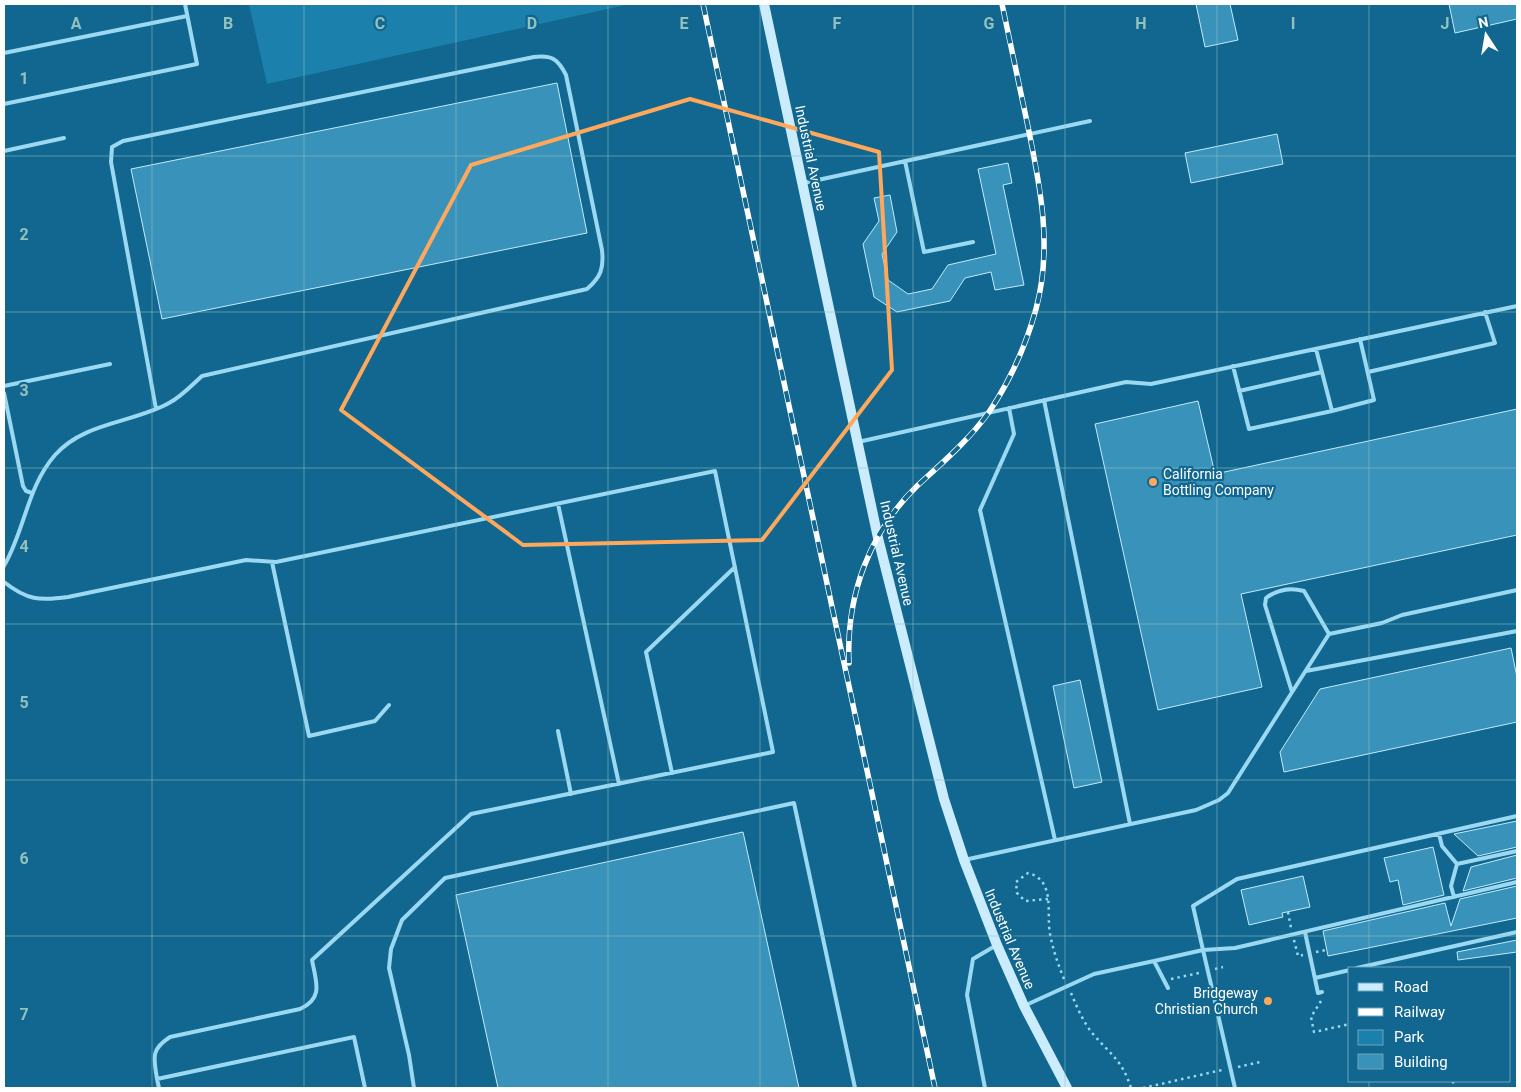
<svg xmlns="http://www.w3.org/2000/svg" width="1521" height="1092" font-family="Roboto,sans-serif">
<style>
.green{fill:#1c80ac}
.building{fill:#3992b9;stroke:#c2ebfd}
.lines{fill:none;stroke-linecap:round;stroke-linejoin:round}
.path{stroke:#9bd8f2;stroke-width:2.5;stroke-dasharray:2.5 4;stroke-linecap:butt}
.lane{stroke:#9bd8f2;stroke-width:4}
.secondary{stroke:#caecfc;stroke-width:10}
.rail-casing{stroke:#fff;stroke-width:5.5}
.rail{stroke:#11678f;stroke-width:4;stroke-dasharray:11;stroke-linecap:butt}
.marked{fill:none;stroke:#ffa85c;stroke-width:4;stroke-linejoin:round}
.grid{fill:none;stroke:#93c1be;stroke-width:1;stroke-opacity:0.55}
.poi-dot{fill:#ffa85c;stroke:#11678f;stroke-width:2}
.labels{text-anchor:middle;stroke-width:4.5;stroke-linejoin:round;paint-order:stroke}
.street-label{font-size:14px;fill:#fff;stroke:#11678f}
.poi-label{font-size:14px;fill:#fff;stroke:#11678f;text-anchor:start}
.grid-label{font-size:16px;text-anchor:middle;font-weight:bold;fill:#93c1be;stroke:#11678f;stroke-width:4.5;stroke-linejoin:round;paint-order:stroke}
</style>
<rect width="100%" height="100%" fill="#11678f"/>
<path class="green" d="M249,4H630L267,84Z"/>
<path class="building" d="M1196,4H1230L1238,40L1205,47Z
M1449,4H1517V19L1455,33Z
M557,83L587,233L162,319L131,169Z
M1277,134L1283,164L1191,183L1185,153Z
M1008,163L1012,183L1003,185L1024,285L995,290L991,272L965,278L950,301L897,312L874,297L863,244L879,221L874,198L890,195L897,232L882,254L888,280L908,294L932,289L948,265L996,254L978,169Z
M1198,401L1215,474L1517,409V535L1241,594L1262,687L1158,710L1095,424Z
M1511,648L1517,677V722L1284,772L1280,752L1320,689Z
M1080,680L1102,782L1074,788L1053,686Z
M1517,821V847L1478,856L1454,834Z
M743,832L799,1088H498L456,895Z
M1433,847L1444,895L1403,905L1398,880L1390,882L1384,858Z
M1517,855V878L1463,891L1471,867Z
M1303,876L1310,907L1282,913L1283,917L1249,925L1241,890Z
M1517,886V918L1328,956L1323,931L1445,903L1451,926L1460,899Z
M1517,940V952L1458,960L1457,952Z"/>
<g class="lines">
<path class="path" d="M1048,899L1025,901L1017,893L1016,882L1028,873C1056,880 1046,913 1050,934C1053,950 1058,964 1064,979
M1288,912L1291,928
M1294,940L1298,956L1303,955
M1316,952L1326,950
M1215,969L1223,967
M1171,979L1199,973
M1071,993C1077,1007 1083,1022 1093,1034C1111,1055 1122,1060 1131,1088
M1321,1001L1311,1017L1314,1032L1350,1024
M1238,1067L1260,1062
M1453,1081L1454,1088
M1143,1088L1222,1070"/>
<path class="lane" d="M4,53L187,16
M4,104L197,64L185,4
M4,151L64,138
M905,161L924,252L973,242
M804,183L1090,121
M1233,366L1249,429L1332,411L1316,349
M1368,372L1495,343L1485,312
M4,386L110,364
M1239,391L1322,372
M4,393L23,486L26,491L32,493
M1044,400L1130,824
M1009,408L1014,434L980,510L1055,840
M1332,411L1374,400L1360,339
M858,442L1126,382L1151,384L1517,306
M558,504L619,784
M272,562L309,736L375,721L389,705
M4,566C25,530 27,487 55,455C84,422 133,423 169,403C181,397 192,385 202,376L587,289C601,277 604,268 602,250L566,75C558,59 552,55 534,57L123,141L112,147L111,162L156,409
M4,582C27,600 39,601 68,597L246,560L276,562L715,471L773,752L471,814L312,960C316,982 324,998 300,1009L170,1037C150,1050 154,1058 157,1079
M1306,671L1517,631
M1292,692L1265,605L1266,598C1278,589 1290,587 1304,591L1329,634
M558,731L571,794
M672,773L646,652L735,567
M1439,834L1442,846L1457,864L1451,886L1454,897
M964,860L1196,810L1219,800L1228,793L1329,634L1382,623L1402,615L1517,590
M1457,864L1517,851
M1305,932L1318,993L1322,992
M1154,961L1203,950L1193,906L1237,879L1517,816
M1357,968L1517,932
M1315,978L1350,970
M1026,1005L1094,974L1154,961L1168,988
M159,1088L157,1079L354,1037L365,1088
M414,1088L409,1055L389,968L391,949L402,920L445,878L794,803L855,1088
M985,1088L967,995L973,959L995,946
M1235,1088L1203,950L1235,948L1517,882"/>
<path class="secondary" d="M764,4L878,538L944,799L964,860L997,945L1024,1006L1067,1088"/>
<defs>
<path id="rail" d="M703,4L935,1088
M849,663C846,596 869,532 918,485C942,463 970,439 989,412C1010,381 1026,345 1036,309C1053,246 1040,185 1027,122C1019,83 1010,43 1002,4"/>
</defs>
<use href="#rail" class="rail-casing"/>
<use href="#rail" class="rail"/>
</g>
<path class="marked" d="M690,99L879,152L892,370L762,540L523,545L341,410L471,165Z"/>
<path class="grid" d="M152,4V1088M304,4V1088M456,4V1088M608,4V1088M760,4V1088M913,4V1088M1065,4V1088M1217,4V1088M1369,4V968M4,156H1517M4,312H1517M4,468H1517M4,624H1517M4,780H1517M4,936H1517M1369,1081V1088"/>
<g class="poi-dot">
<circle cx="1153" cy="482" r="5"/>
<circle cx="1268" cy="1001" r="5"/>
</g>
<g class="labels">
<g class="street-label">
<text transform="translate(811 158) rotate(78)" y="5">Industrial Avenue</text>
<text transform="translate(897 553) rotate(77)" y="5">Industrial Avenue</text>
<text transform="translate(1010 939) rotate(67)" y="5">Industrial Avenue</text>
</g>
<g class="poi-label">
<text x="1163" y="479">California<tspan x="1163" dy="16">Bottling Company</tspan></text>
<text x="1258" y="998" text-anchor="end">Bridgeway<tspan x="1258" dy="16">Christian Church</tspan></text>
</g>
</g>
<g class="grid-label">
<text x="76" y="29">A</text>
<text x="228" y="29">B</text>
<text x="380" y="29">C</text>
<text x="532" y="29">D</text>
<text x="684" y="29">E</text>
<text x="837" y="29">F</text>
<text x="989" y="29">G</text>
<text x="1141" y="29">H</text>
<text x="1293" y="29">I</text>
<text x="1445" y="29">J</text>
<text x="24" y="84">1</text>
<text x="24" y="240">2</text>
<text x="24" y="396">3</text>
<text x="24" y="552">4</text>
<text x="24" y="708">5</text>
<text x="24" y="864">6</text>
<text x="24" y="1020">7</text>
</g>
<rect width="1521" height="1092" fill="none" stroke="#ffffff" stroke-width="10"/>
<rect x="1348" y="967" width="162" height="115" fill="#11678f" stroke="#70a4bc"/>
<rect x="1358" y="983" width="25" height="8" fill="#caecfc" stroke="#70a4bc"/>
<text x="1394" y="992" font-size="15" fill="#ffffff">Road</text>
<rect x="1358" y="1008" width="25" height="8" fill="#ffffff" stroke="#70a4bc"/>
<text x="1394" y="1017" font-size="15" fill="#ffffff">Railway</text>
<rect x="1358" y="1030" width="25" height="15" fill="#1c80ac" stroke="#70a4bc"/>
<text x="1394" y="1042" font-size="15" fill="#ffffff">Park</text>
<rect x="1358" y="1054" width="25" height="15" fill="#3992b9" stroke="#70a4bc"/>
<text x="1394" y="1067" font-size="15" fill="#ffffff">Building</text>
<g transform="translate(1486 35) rotate(348)" stroke="#11678f" stroke-width="4" paint-order="stroke">
<path d="M0-4L9 19L0 12L-9 19Z" fill="#ffffff"/>
<text y="-8" font-size="14" font-weight="bold" text-anchor="middle" fill="#ffffff">N</text>
</g>
</svg>
